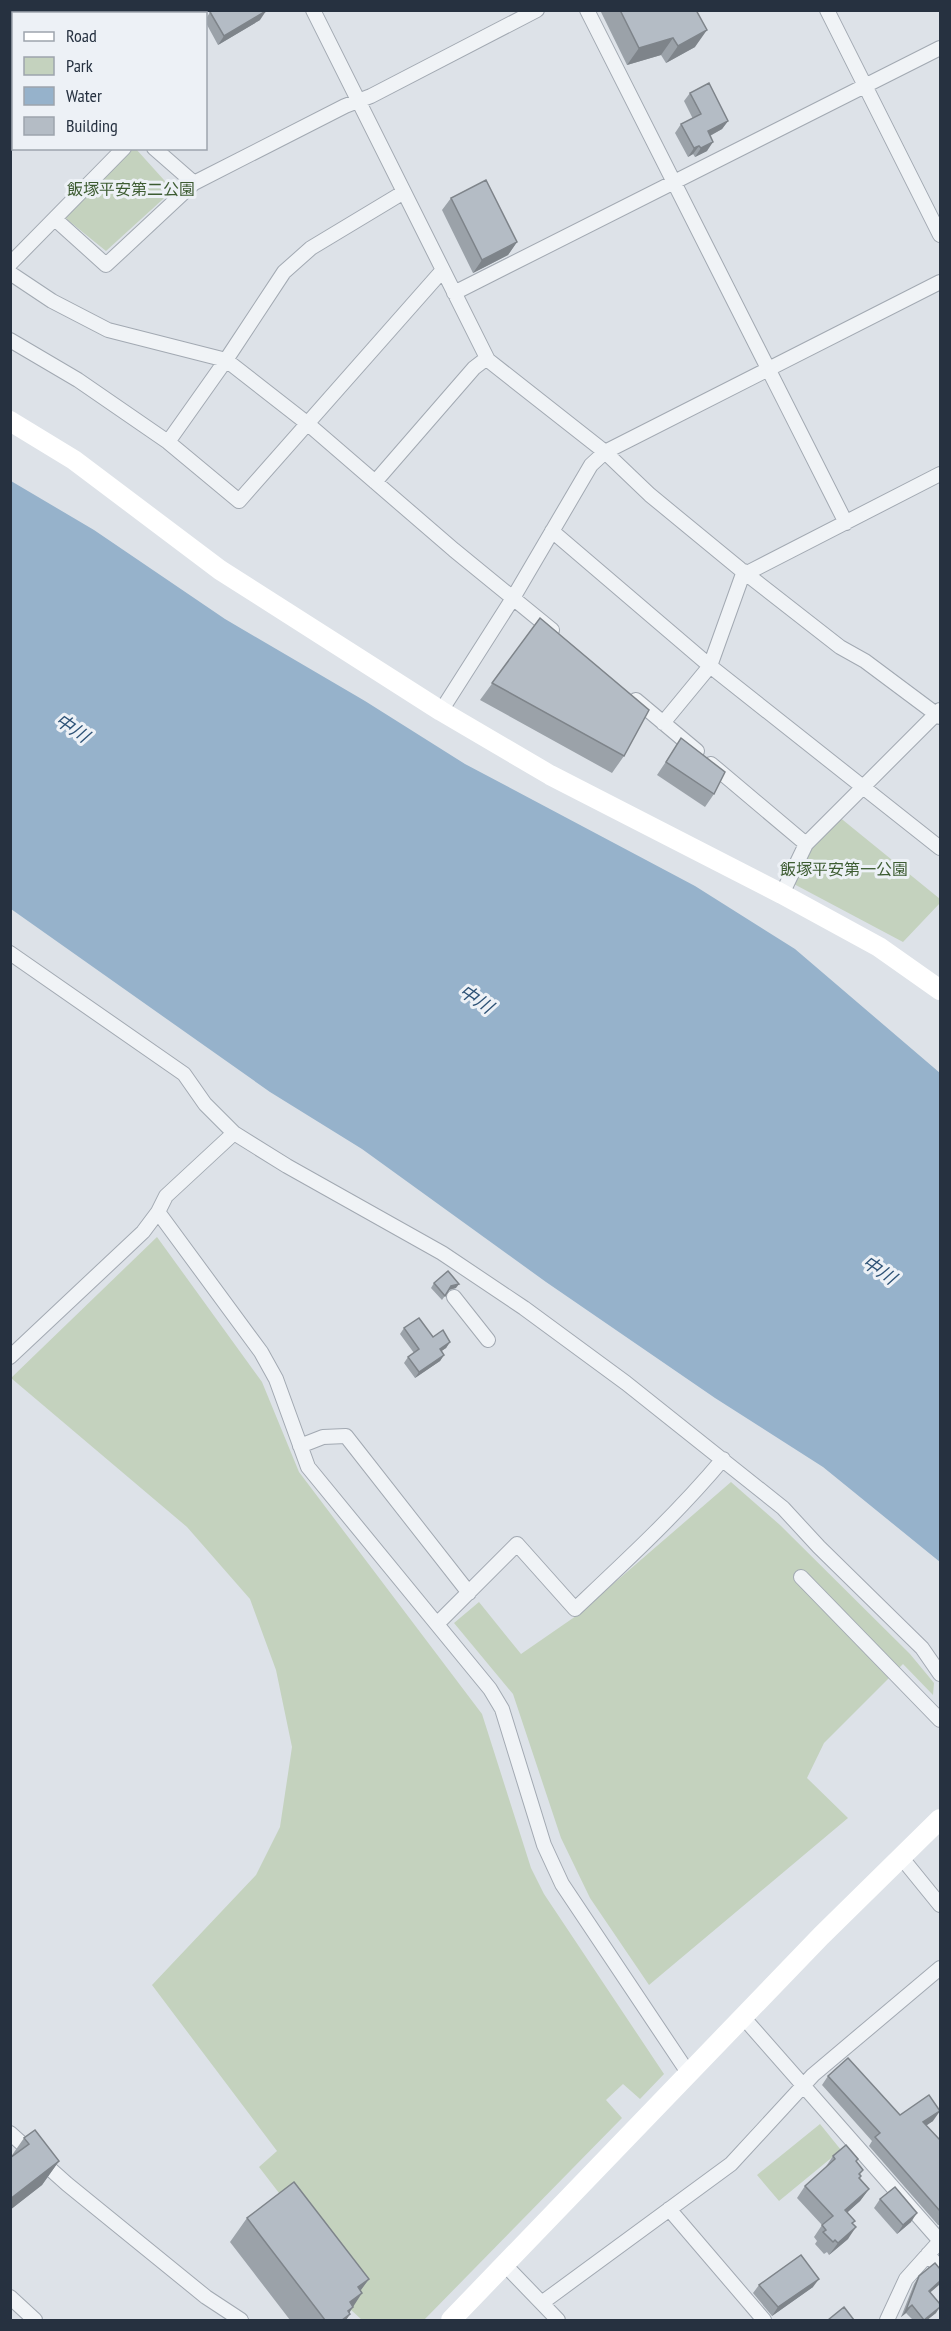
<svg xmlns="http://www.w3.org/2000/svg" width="951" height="2331" font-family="'PT Sans Narrow','Noto Sans JP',sans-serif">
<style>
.green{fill:#c4d2be}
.water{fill:#96b2cb}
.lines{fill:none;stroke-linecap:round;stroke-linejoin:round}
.street-casing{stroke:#a2a9b2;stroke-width:16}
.street{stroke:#f0f3f6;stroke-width:14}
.secondary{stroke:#fff;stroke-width:20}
.wall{fill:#9ba2a9}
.shaded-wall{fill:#7e848a}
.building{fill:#b4bcc5;stroke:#7e848a;stroke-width:1.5}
.labels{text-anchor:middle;stroke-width:6;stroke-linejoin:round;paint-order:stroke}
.park-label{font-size:16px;fill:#3d5c32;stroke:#edf1f6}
.water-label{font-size:18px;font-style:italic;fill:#2d5276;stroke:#edf1f6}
</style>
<rect width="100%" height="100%" fill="#dde2e8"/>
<path class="green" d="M131,149H136L173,190L106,251L64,217Z
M838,816L940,899V903L903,942L792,883L809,847Z
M157,1237L262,1382L299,1472L482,1714L531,1868L544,1894L664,2074L640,2099L623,2084L606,2100L622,2118L424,2320H362L350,2309L359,2297L259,2167L277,2151L152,1985L256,1875L280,1827L292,1747L276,1670L250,1599L187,1527L11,1378Z
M731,1482L780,1525L910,1654L934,1683L933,1695L903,1664L824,1743L807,1778L848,1818L649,1985L590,1898L561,1838L513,1694L454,1623L479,1602L521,1654L576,1616Z
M820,2124L841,2150L779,2201L757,2175Z"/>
<path class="water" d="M11,481L94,530L225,619L365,701L465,764L695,886L795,949L940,1073V1562L823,1467L715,1398L546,1282L362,1149L270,1092L11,909Z"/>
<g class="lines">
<defs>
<path id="street" d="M21,10L24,14
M313,10L488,360L605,452L650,495L740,569L840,647L865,661L940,717
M587,10L846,523
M827,10L940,235
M10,143L14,140
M154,148L194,183L345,106L371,96L537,10
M55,219L106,265L194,183
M10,264L124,148
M10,273L52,301L108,330L226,360L308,424L454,550L552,630
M454,293L940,48
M10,340L78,380L168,442L239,501L442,271
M168,442L226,360L284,272L311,248L404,192
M375,482L474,368L487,358
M552,531L710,666L940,848
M747,573L940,474
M636,700L697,751
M441,711L513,598L591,465L605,452L940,282
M663,723L710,666L744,571
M711,764L806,844
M782,894L806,844L940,710
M10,953L184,1074L205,1104L234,1133L287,1166L442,1253L524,1308L626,1383L783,1508L819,1547L922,1648L940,1674
M158,1212L261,1352L276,1379L308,1467L490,1689L502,1709L544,1845L562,1884L689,2074
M454,1297L488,1340
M10,1357L143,1232L158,1212L166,1196L234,1133
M300,1446L323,1437L346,1436L469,1593
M801,1577L940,1720
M437,1624L517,1544L575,1609C626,1561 678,1513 723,1459
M901,1857L940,1905
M743,2017L940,2241
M10,2133L67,2184L206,2297L241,2320
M669,2209L764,2320
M928,2254L940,2269
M505,2265L558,2320
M10,2297L35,2320
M543,2302L731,2164L813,2075L940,1968
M887,2320L906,2279L940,2241"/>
</defs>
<use href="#street" class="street-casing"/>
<use href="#street" class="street"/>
<path class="secondary" d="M10,421L74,460L220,570L441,711L550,775L782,894L879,947L940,990
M451,2320L821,1936L940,1819"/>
</g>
<path class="wall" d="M600,10H696L695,47L666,63L661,55L627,65Z
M210,12L260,20L218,45L206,23V19Z
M690,93L728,121L722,129L710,136L707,151L695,157L693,154L688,157L675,133L681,124L693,119L684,101Z
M451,198L517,242L508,255L473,273L442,210Z
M540,618L624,756L612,773L480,700Z
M681,739L714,794L705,807L657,775Z
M434,1283L456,1288L449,1290L442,1300L431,1288Z
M404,1328L450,1342L446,1348L441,1351L444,1355L440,1361L415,1378L404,1363L408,1357L414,1353L400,1334Z
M828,2076L900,2115L933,2121L926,2125L940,2140V2225H938L869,2146L872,2141L822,2085Z
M24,2138L59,2161L42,2185L10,2210V2158Z
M833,2156L858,2159L856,2162L861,2176L860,2178L869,2189L860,2201L847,2212L853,2224L848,2239L829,2255L827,2252L824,2254L815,2244L817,2241L814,2237L822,2225L797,2198L805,2186L825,2168Z
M880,2199L911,2222L897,2234L874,2208Z
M247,2218L369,2279L360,2291L349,2312L350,2314L346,2320H290L230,2242Z
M940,2269V2284L930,2292L936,2313L927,2320H913L906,2313L901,2317L914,2284L919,2276Z
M759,2285L813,2287L772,2316L753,2293Z"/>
<path class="shaded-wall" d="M266,11L260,20L218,45L224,36Z
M707,30L695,47L666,63L678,46Z
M673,38L661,55L627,65L639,48Z
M728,121L722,129L702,140L708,131Z
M713,142L707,151L695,157L701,148Z
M699,146L693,154L688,157L694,148Z
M517,242L508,255L473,273L482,260Z
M459,1284L456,1288L448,1290L451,1286Z
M450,1342L446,1348L436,1355L440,1349Z
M444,1355L440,1361L415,1378L419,1372Z
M940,2111L933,2121L917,2132L923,2122Z
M59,2161L42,2185L10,2210V2199Z
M869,2189L860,2201L837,2222L845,2210Z
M917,2213L911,2222L897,2234L903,2225Z
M856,2227L848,2239L829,2255L838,2243Z
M369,2279L355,2298L362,2293L346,2318L350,2314L346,2320H340L358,2287Z
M819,2279L813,2287L772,2316L778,2307Z
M940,2281V2284L924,2298L929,2291Z
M912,2305L906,2313L901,2317L906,2310Z
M940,2307L936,2313L927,2320H924Z"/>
<path class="building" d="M214,10H266V11L224,36L210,12Z
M620,10H696L707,30L678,46L673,38L639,48Z
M709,83L728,121L708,131L713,142L701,148L699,146L694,148L681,124L701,114L690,93Z
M486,180L517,242L482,260L451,198Z
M540,618L649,710L624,756L492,683Z
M681,738L725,772L714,794L666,762Z
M448,1271L459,1284L451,1286L445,1296L434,1283Z
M419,1318L433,1337L443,1330L450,1342L440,1349L444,1355L419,1372L408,1357L419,1349L404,1328Z
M848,2058L900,2115L929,2095L940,2111L923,2122L940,2140V2211L875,2137L880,2133L828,2076Z
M35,2130L59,2161L10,2199V2158L29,2144L24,2138Z
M846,2145L858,2159L856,2161L863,2170L859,2174L861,2176L859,2178L869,2189L845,2210L855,2221L852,2223L856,2227L838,2243L835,2240L833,2242L823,2232L826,2230L822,2225L833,2216L805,2186L835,2159L833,2156Z
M294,2182L369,2279L358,2287L362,2293L350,2302L353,2307L348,2311L350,2314L342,2320H325L247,2218Z
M895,2187L917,2213L903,2225L880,2199Z
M801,2255L819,2279L778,2307L759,2285Z
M935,2263L940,2269V2281L929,2291L940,2304V2307L924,2320L912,2305L906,2310L919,2276Z
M844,2307L854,2320H828Z"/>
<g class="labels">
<g class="park-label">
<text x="131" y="195">飯塚平安第二公園</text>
<text x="844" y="875">飯塚平安第一公園</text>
</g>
<g class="water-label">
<text transform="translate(72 728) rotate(34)" y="6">中川</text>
<text transform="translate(476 999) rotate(34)" y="6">中川</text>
<text transform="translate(879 1270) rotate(34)" y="6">中川</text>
</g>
</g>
<rect width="951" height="2331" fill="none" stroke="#263140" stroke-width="24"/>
<rect x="12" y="12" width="195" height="138" fill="#edf1f6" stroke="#9da4ad" stroke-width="1.5"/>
<rect x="24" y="32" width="30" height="9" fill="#ffffff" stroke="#9da4ad" stroke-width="1.5"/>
<text x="66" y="42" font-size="18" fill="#263140">Road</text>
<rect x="24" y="57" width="30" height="18" fill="#c4d2be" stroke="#9da4ad" stroke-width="1.5"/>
<text x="66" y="72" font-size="18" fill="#263140">Park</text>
<rect x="24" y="87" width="30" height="18" fill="#96b2cb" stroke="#9da4ad" stroke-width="1.5"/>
<text x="66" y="102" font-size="18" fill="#263140">Water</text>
<rect x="24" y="117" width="30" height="18" fill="#b4bcc5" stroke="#9da4ad" stroke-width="1.5"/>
<text x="66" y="132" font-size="18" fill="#263140">Building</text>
</svg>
